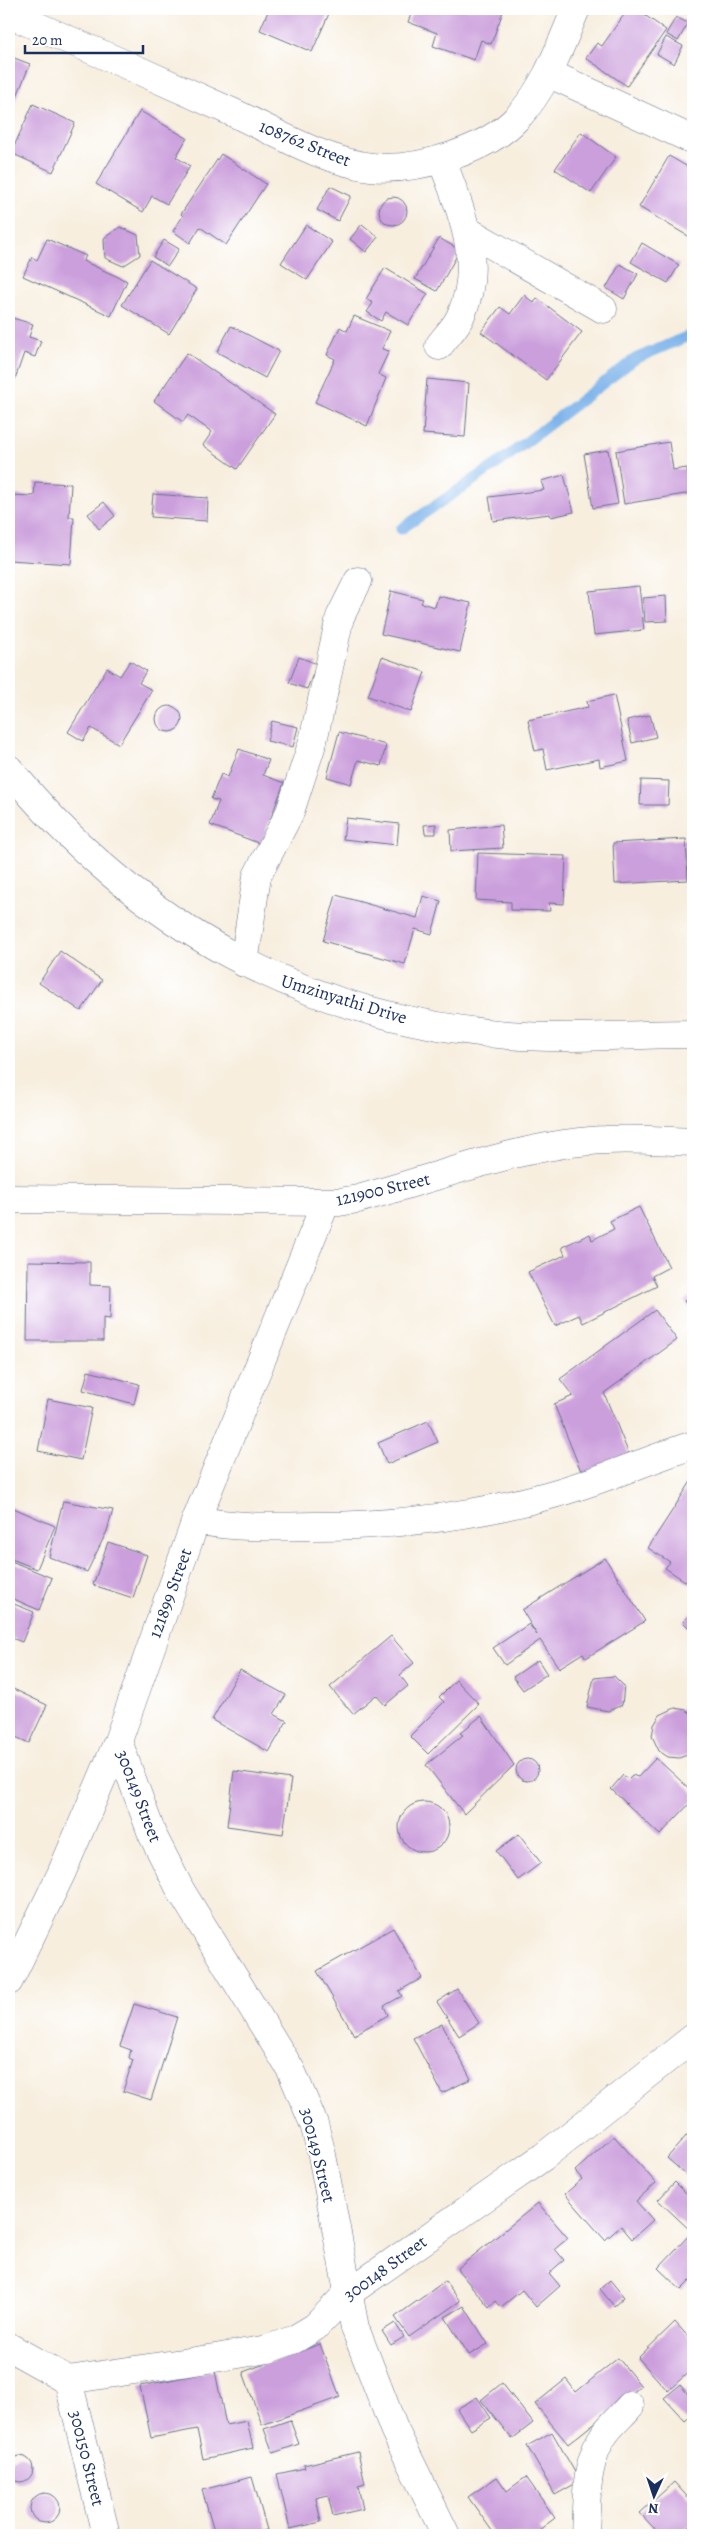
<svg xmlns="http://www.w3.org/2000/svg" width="702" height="2544" font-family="Alegreya,serif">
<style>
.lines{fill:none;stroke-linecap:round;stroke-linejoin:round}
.stream{stroke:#7cb2ea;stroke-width:11}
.building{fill:#cb9edc}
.minor-casing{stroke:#68728b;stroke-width:29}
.minor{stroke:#fff;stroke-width:28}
.labels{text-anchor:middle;stroke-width:4;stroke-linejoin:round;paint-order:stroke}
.street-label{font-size:18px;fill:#1b2f5e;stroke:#fff}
</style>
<rect width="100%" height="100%" fill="#fff"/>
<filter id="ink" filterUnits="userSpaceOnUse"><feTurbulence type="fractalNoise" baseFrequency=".02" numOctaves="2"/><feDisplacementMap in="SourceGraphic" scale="10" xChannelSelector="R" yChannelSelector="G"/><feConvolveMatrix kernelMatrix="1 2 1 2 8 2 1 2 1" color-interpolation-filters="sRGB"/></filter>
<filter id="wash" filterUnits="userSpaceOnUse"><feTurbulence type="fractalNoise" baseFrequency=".0096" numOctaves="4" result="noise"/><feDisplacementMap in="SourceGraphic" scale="20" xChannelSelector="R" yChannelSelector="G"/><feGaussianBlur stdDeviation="1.12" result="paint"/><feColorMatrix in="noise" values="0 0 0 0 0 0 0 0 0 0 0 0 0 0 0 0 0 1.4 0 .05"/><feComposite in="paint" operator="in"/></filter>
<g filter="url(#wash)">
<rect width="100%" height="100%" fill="#f7eede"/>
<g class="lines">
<path class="stream" d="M401,529L500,462L635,359L693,334"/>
</g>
<g id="blocks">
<path class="building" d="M269,9H331L312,52L260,30Z
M413,9H504L491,44L481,40L474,60L433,46L437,33L408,22Z
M628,9H636L666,30L627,86L586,58L597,43L602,46Z
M680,9H693V18Z
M676,17L688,23L678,41L666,34Z
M666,37L683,46L674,64L657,54Z
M9,56L30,64L9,116Z
M33,104L75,123L53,172L11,153Z
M140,111L187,138L176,157L190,166L167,204L152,196L143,212L96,184Z
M581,132L616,157L591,193L555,169Z
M221,154L266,184L226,245L200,227L190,243L173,231L183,216L181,214Z
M669,156L693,170V239L639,207Z
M330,186L351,196L338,221L317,210Z
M379 211a14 14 0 1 1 28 0a14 14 0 1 1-28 0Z
M362,224L378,237L366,252L350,239Z
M306,225L332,242L307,280L281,263Z
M120,227L138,235L140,255L123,266L105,258L104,238Z
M439,238L460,250L437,291L415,279Z
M47,239L86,256L83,261L127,281L111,316L23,276L32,257L37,260Z
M164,240L179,249L168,266L153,257Z
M642,243L679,265L668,283L631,262Z
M150,260L197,289L169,334L122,305Z
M620,264L638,274L624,299L606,288Z
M385,268L428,294L408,325L386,312L381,321L367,312L373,303L366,299Z
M524,295L534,303L537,298L582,332L546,380L481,332L500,307L510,314Z
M354,316L390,331L382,349L389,351L378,374L386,378L367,426L315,402L335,359L327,355L340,327L347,331Z
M9,317L33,324L29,337L41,341L35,357L24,353L13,385L9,383Z
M231,326L279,351L265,378L217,352Z
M187,353L275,414L237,469L203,445L212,432L188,415L183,422L154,401Z
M427,379L469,383L465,437L423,434Z
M669,442L673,470L687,468L691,493L624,504L616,451Z
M608,450L618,504L593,508L584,454Z
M564,475L574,512L551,517L550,514L493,521L489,497L544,490L541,481Z
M35,482L71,484L69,517H74L71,564L9,560V495L34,496Z
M153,494L208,498L207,521L151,517Z
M104,502L115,516L99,529L88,514Z
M639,586L644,630L594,635L589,591Z
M391,591L423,599L421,603L435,607L438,596L471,603L460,652L381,634Z
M666,596L667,621L645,622L643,598Z
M299,657L317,664L307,689L289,683Z
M382,657L425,672L411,712L368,696Z
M130,661L146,671L139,683L152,690L119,744L91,728L83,741L68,732L107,668L120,676Z
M614,695L628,761L600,767L599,759L547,770L543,749L535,751L528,720L588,707L587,701Z
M156 719a13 13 0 1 1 26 0a13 13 0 1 1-26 0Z
M650,715L656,737L632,743L627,720Z
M272,721L298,727L293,747L267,741Z
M339,732L386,745L381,766L358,760L351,784L327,777Z
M239,749L269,760L263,775L284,783L261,844L210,825L219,801L211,799L221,774L228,777Z
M641,780L669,781L668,805H640Z
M346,818L399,824L397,845L343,839Z
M436,824V834H425L424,825Z
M501,825L503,848L451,851L450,830Z
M686,839L688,880L615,884L613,843Z
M478,853L566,856L564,904L549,903L550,911L511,910V902L476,900Z
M336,895L417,918L423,896L441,901L432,934L415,929L405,964L323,941Z
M60,951L102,980L81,1011L39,983Z
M639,1207L669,1267L652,1276L657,1286L583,1323L579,1315L555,1326L528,1272L565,1255L562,1247L590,1234L592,1240L614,1229L610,1221Z
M28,1261L90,1262V1285L111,1286L110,1319L103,1318V1341H27Z
M693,1294V1312L684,1301Z
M655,1310L677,1340L604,1393L630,1457L583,1476L554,1404L573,1396L560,1379Z
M88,1371L139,1384L134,1404L83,1390Z
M48,1399L92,1408L81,1460L38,1451Z
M428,1421L438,1442L387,1464L378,1443Z
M692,1480L693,1581L691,1585L665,1568L670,1562L648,1548Z
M63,1501L113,1510L107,1531L87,1572L49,1557Z
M9,1506L55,1526L37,1569L9,1558Z
M108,1542L147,1555L133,1598L93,1585Z
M605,1558L645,1621L586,1658L583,1653L559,1668L540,1640L505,1665L493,1648L529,1624L537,1635L522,1610Z
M11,1561L52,1578L39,1610L9,1597V1567Z
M9,1602L34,1612L22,1642L9,1637Z
M693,1611V1632L683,1622Z
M391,1636L414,1663L400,1675L408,1686L385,1705L376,1695L353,1714L330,1687Z
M538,1660L547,1674L523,1690L513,1677Z
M240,1670L286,1695L274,1714L287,1721L269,1752L212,1720Z
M614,1676L624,1686L622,1705L608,1711L587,1707L594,1678Z
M456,1680L479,1704L428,1754L410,1736L444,1702L439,1697Z
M9,1687L47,1705L29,1743L9,1734Z
M675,1708L686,1710L693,1714V1753L679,1758L668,1757L659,1751L652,1736L654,1725L660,1715Z
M481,1716L514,1765L464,1814L426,1765L463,1735L460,1733Z
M656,1758L693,1792V1800L660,1835L611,1789L623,1775L628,1779L632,1775L638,1777Z
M516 1770a11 11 0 1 1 22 0a11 11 0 1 1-22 0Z
M234,1771L291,1779L283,1834L227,1826Z
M399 1827a25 25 0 1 1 50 0a25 25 0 1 1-50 0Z
M519,1834L541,1863L518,1880L496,1851Z
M393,1928L422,1978L399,1991L402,1996L384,2006L388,2015L354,2035L317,1971Z
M457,1989L479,2023L459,2036L437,2002Z
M134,2004L177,2017L151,2100L123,2091L133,2060L129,2058L131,2050L120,2046Z
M442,2024L471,2079L442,2093L413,2038Z
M693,2128V2181L667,2158Z
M614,2136L656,2183L636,2201L653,2220L632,2239L621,2226L605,2240L565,2194L582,2179L575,2171Z
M675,2182L693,2200V2278L681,2290L658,2268L692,2232L658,2200Z
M538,2203L568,2238L555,2249L564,2260L549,2273L560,2286L536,2307L522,2290L501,2307L496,2301L489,2307L457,2269Z
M610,2280L624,2297L614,2306L600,2289Z
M445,2281L460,2301L409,2337L395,2317Z
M464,2306L488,2344L469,2355L445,2317Z
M675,2322L693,2342V2368L668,2391L638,2358Z
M395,2323L404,2337L391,2345L382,2331Z
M320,2344L340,2397L262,2425L243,2372Z
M618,2358L641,2386L568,2444L535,2404L566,2379L576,2392Z
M215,2371L226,2425L247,2421L253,2448L203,2459L197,2429L151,2438L140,2386Z
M502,2383L533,2423L512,2439L481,2400Z
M680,2385L693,2400V2414L685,2421L664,2398Z
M477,2397L491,2418L471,2430L457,2409Z
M290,2420L299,2444L273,2453L264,2429Z
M552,2432L580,2481L555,2495L527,2446Z
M358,2452L365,2484L358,2486L363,2509L333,2516L328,2495L316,2498L321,2522L290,2529L277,2474L305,2468L304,2465Z
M7 2469a13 13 0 1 1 26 0a13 13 0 1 1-26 0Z
M252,2477L267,2530L247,2535H215L202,2490Z
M497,2477L507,2491L526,2477L555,2518L539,2530L543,2535H495L468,2497Z
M674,2482L693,2503V2522L678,2535H660L640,2513Z
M30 2508a15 15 0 1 1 30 0a15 15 0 1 1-30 0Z"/>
</g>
</g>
<g filter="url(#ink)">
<use href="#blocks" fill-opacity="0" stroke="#68728b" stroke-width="1"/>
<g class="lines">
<defs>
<path id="minor" d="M9,14C84,46 159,79 234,113C277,133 323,161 371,167C415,172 486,151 517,118C546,88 560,46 576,9
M548,73L693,140
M468,231L603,309
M439,346C446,336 457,326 461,315C485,262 460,210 442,160
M9,769C137,926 305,1018 508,1035C570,1040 632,1034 693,1034
M244,963L257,876L290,812L313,741L340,617L358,581
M9,1199L339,1202L358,1199C436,1178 525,1143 606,1140C635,1138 664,1141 693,1142
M196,1520C235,1528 274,1527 313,1526C393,1526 470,1517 546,1496C596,1483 644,1461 693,1445
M118,1741L152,1834L181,1891L291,2070L314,2124L322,2155L355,2328L394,2429L446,2535
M9,1981L61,1874L118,1741L196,1520L326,1202
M9,2347L68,2380L215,2358L268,2349L295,2339L315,2327L347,2294L543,2157L693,2038
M68,2380L106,2535
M585,2535C587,2501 584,2461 606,2432C613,2423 622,2415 630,2406"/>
</defs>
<use href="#minor" class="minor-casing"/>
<use href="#minor" class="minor"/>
</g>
</g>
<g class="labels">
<g class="street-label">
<text transform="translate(305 143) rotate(22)" y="6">108762 Street</text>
<text transform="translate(344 999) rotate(17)" y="6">Umzinyathi Drive</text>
<text transform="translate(383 1189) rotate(-13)" y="6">121900 Street</text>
<text transform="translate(170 1593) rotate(-70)" y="6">121899 Street</text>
<text transform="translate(139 1796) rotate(69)" y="6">300149 Street</text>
<text transform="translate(318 2155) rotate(76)" y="6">300149 Street</text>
<text transform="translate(385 2268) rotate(-36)" y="6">300148 Street</text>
<text transform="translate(87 2458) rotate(76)" y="6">300150 Street</text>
</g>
</g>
<rect width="702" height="2544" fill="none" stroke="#fff" stroke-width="30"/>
<g transform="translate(654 2496) rotate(183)" stroke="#ffffff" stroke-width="4" paint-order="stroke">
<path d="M0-4L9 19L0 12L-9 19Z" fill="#1b2f5e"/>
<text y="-8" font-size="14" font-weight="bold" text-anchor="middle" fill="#1b2f5e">N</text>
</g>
<path d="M25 45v8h118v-8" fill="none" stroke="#1b2f5e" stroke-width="2.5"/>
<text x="32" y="45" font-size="15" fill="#1b2f5e" stroke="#ffffff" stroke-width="4" paint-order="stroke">20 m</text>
</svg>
